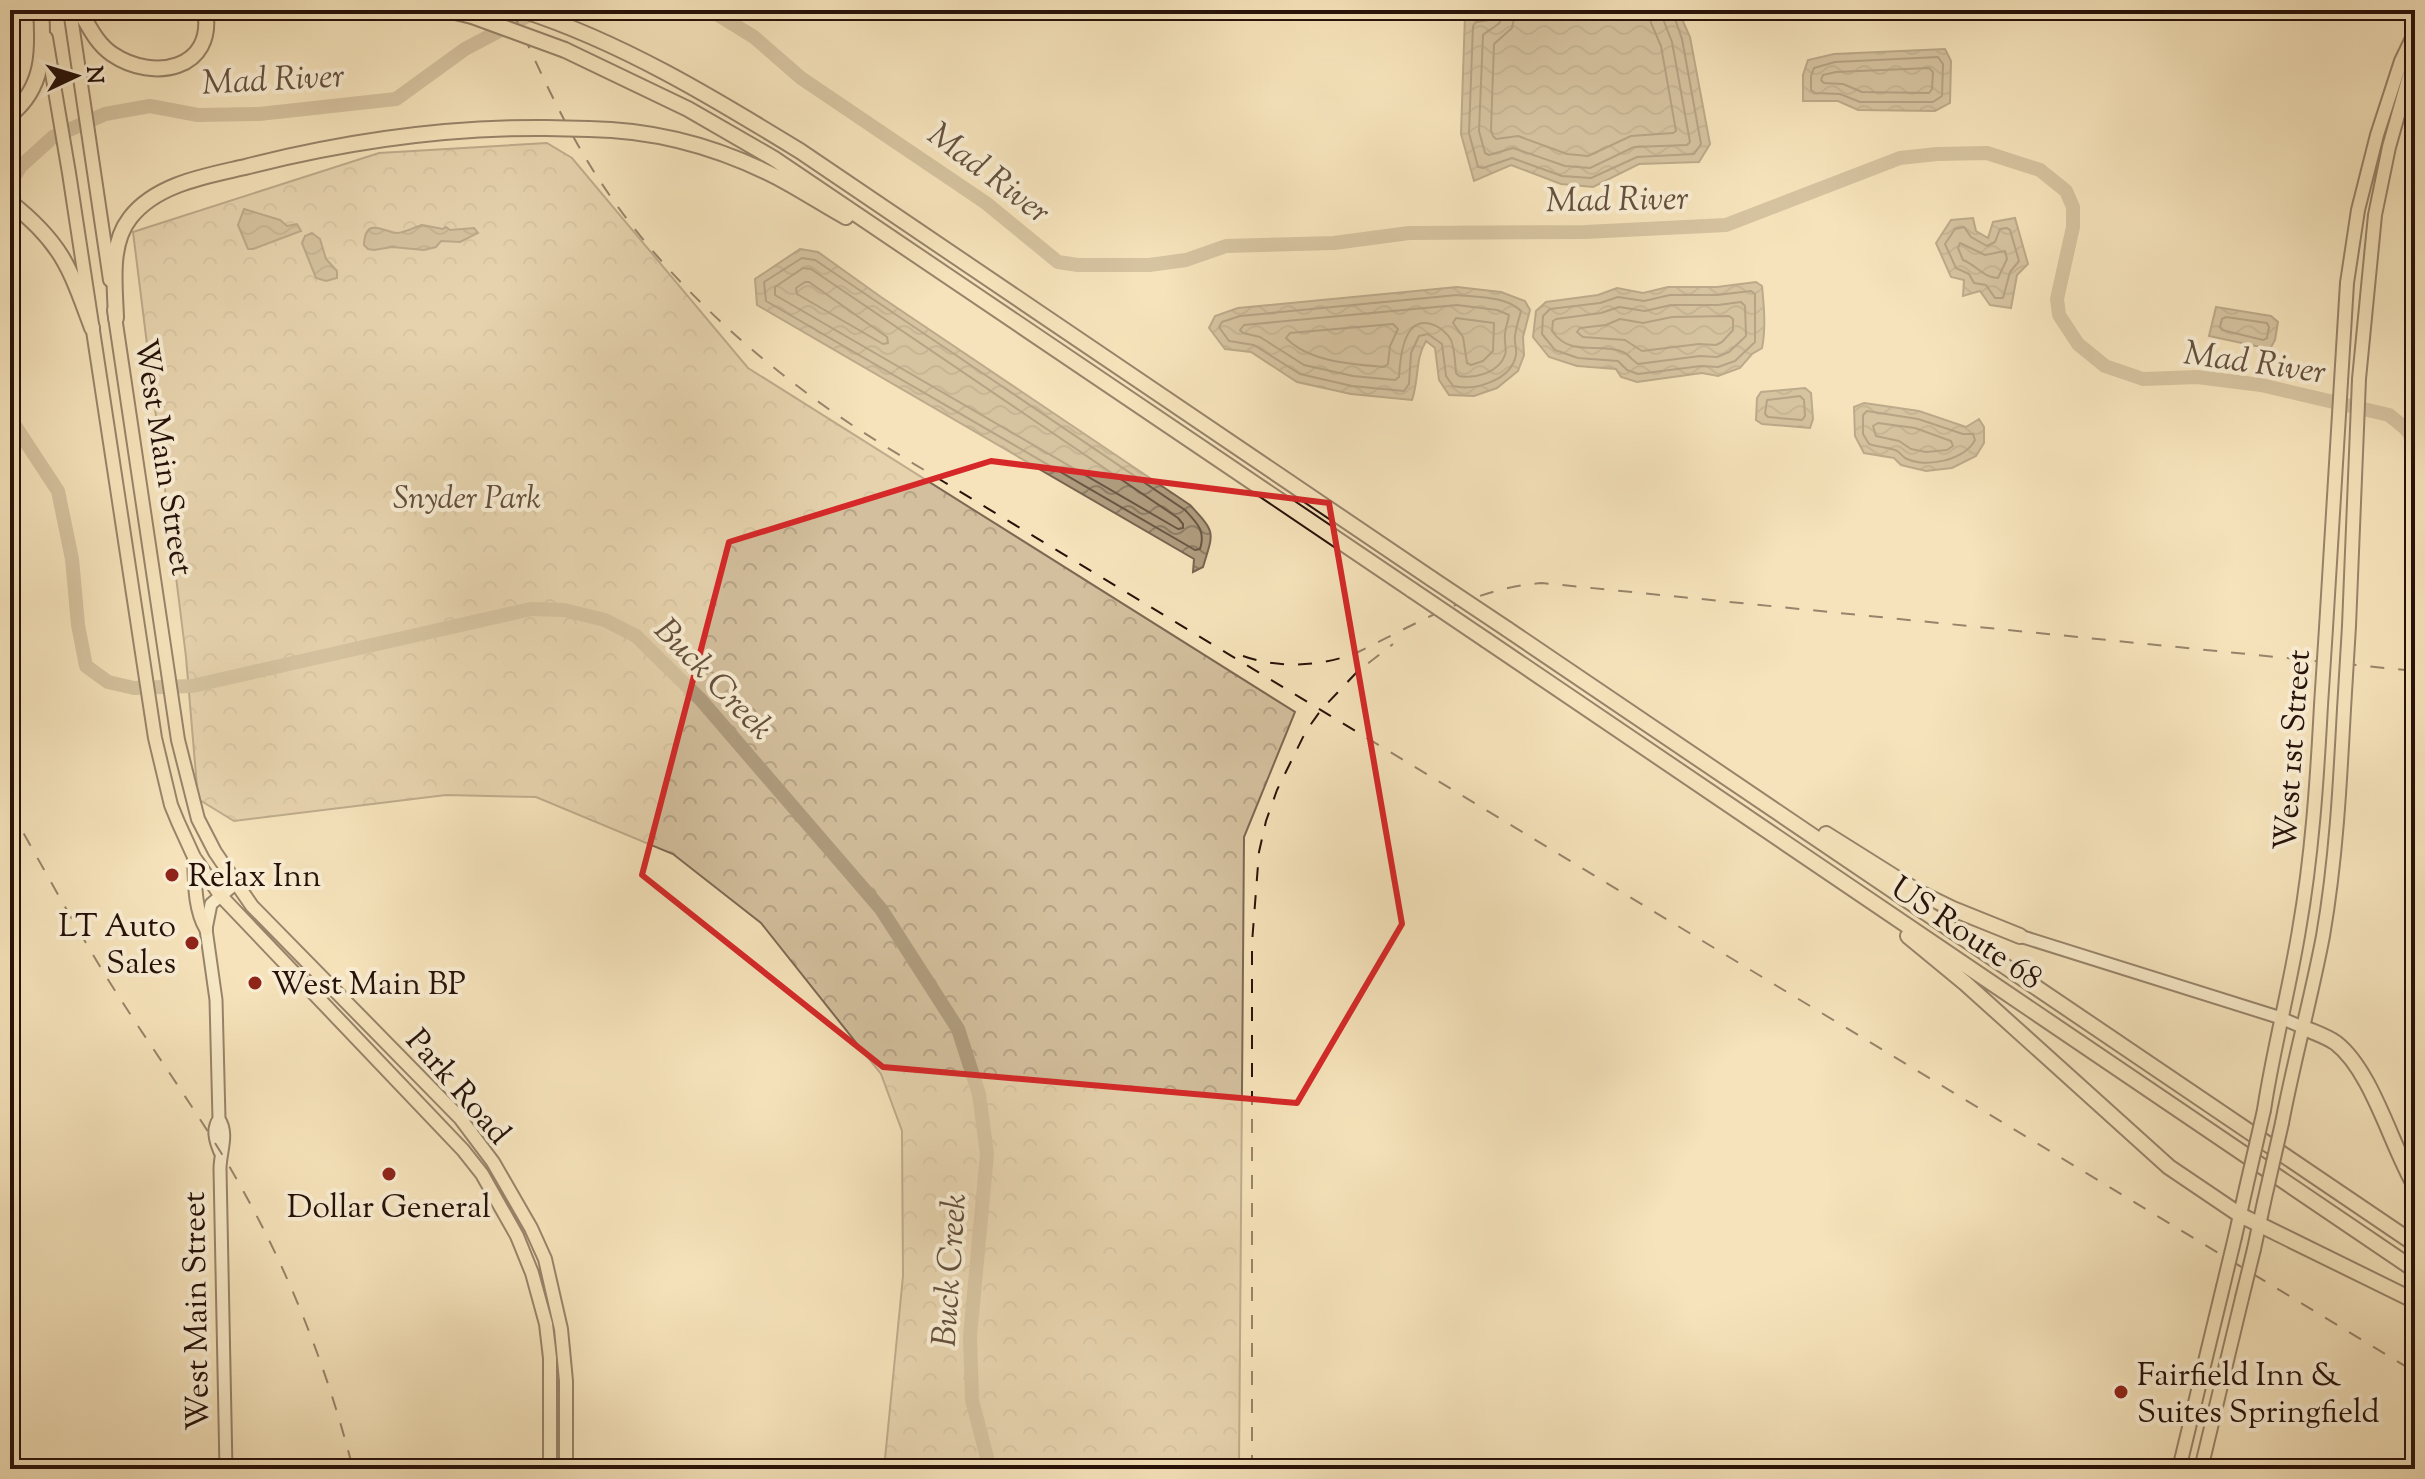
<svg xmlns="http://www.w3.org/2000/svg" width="2425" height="1479" font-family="'Sorts Mill Goudy',serif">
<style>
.park{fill:url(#park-crowns);stroke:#7c6853;stroke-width:2}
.water{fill:url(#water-waves);stroke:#78644f;stroke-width:2}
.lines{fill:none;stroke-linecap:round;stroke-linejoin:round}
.shore{stroke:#6a5644;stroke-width:2}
.river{stroke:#af9c7e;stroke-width:14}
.secondary-casing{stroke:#261109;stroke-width:15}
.primary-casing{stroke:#261109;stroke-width:16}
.highway-casing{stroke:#261109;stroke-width:18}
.secondary{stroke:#f9edd3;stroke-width:11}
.primary{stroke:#f6e3bb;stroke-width:12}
.highway{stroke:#f6e3bb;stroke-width:14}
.rail{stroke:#261109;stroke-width:2;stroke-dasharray:14 14;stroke-linecap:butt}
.primary-bridge-casing{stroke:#261109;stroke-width:16;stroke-linecap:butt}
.highway-bridge-casing{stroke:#261109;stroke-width:18;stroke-linecap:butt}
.primary-bridge{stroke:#f6e3bb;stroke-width:12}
.highway-bridge{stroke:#f6e3bb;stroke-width:14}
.marked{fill:none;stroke:#d62828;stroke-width:6;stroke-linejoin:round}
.poi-dot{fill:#8f2418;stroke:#f9edd3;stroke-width:3}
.labels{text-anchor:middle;stroke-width:8;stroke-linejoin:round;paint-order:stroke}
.street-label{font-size:32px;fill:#261109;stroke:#f9edd3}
.park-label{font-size:32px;font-style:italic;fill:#634e3d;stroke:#f9edd3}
.poi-label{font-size:32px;fill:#261109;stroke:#f9edd3;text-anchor:start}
.water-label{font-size:34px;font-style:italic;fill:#64503e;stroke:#f9edd3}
</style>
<defs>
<pattern id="park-crowns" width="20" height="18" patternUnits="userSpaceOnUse" patternTransform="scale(2)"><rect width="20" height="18" fill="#d3bf9d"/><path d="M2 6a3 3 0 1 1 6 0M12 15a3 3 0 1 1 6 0" fill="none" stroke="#b5a386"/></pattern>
<pattern id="water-waves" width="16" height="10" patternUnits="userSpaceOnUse" patternTransform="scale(2)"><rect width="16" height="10" fill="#af9c7e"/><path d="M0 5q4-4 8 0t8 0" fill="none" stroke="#8e7e65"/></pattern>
</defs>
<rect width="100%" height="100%" fill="#f6e3bb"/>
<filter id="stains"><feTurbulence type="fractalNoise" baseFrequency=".0025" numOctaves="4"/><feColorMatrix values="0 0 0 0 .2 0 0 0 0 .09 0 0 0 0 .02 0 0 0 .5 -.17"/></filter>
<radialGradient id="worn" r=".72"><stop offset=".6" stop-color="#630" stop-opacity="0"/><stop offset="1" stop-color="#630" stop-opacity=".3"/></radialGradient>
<path class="park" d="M547,143L572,158L748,368L1295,712L1244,837L1239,1469H884L903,1276L902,1131L881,1074L761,923L673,854L536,797L446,795L234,821L198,799L186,657L133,232L379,153Z"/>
<path class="water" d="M1583,10H1678L1690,37L1710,144L1699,162L1639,164L1593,187L1561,184L1511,165L1474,181L1461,134L1465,14L1580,13Z
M1945,49L1951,61L1950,103L1935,111L1858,110L1838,101H1803V75L1808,60L1834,54Z
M244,209L280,220L287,226L297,224L301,231L253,249H248L238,225Z
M1973,218L1976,231L1988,238L1993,222L2015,218L2028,264L2017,275L2011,308L1990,305L1980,291L1963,296L1964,280L1951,277L1936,243L1951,220Z
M422,225L443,229L446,227L450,230L474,228L478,233L460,242L441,241L436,247L424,250L392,247L374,250L368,249L364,245C365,216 383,232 397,233C404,233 415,227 422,225Z
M312,233L320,239L326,259L337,271V278L326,281L316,278L302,243L305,236Z
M800,249L818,252L881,297L1190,505C1216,533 1214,531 1203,567L1193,572L1194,559L757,305L755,279Z
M1756,282L1762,286C1764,306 1766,328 1762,348L1752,354L1740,368L1718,376L1702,373L1637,382L1621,377L1616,369L1577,366L1549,357L1533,337L1536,311L1546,302L1598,295L1617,288L1643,293L1668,287H1717Z
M1457,287L1501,292L1525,301L1530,310L1523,337L1524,355L1518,371L1497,388L1474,396L1449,395L1439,380L1435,348L1426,341C1415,359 1419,380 1412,400L1351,394L1297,382L1251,352L1225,349L1209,328L1215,316L1238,308Z
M2216,307L2271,316L2278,322L2275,340L2270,349L2209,336Z
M1805,388L1811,393L1813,419L1810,428L1762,424L1756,420L1757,398L1761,392Z
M1864,403L1919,411L1966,427L1979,419L1984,427V443L1976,456L1952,468L1926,471L1901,465L1894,458L1864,453L1855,436L1854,407Z"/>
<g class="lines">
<path class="shore" d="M1494,10L1490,20L1476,22L1473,26L1469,133L1478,167L1483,168L1512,158L1562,176L1591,178L1637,157L1694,154L1701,144L1682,39L1672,10
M1504,10C1503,27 1492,26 1483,35L1479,131L1485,153L1489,155L1513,148L1565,166L1590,168L1634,147L1687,145L1690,142L1672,42L1663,19L1662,10
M1516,10L1512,28L1494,44L1491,130L1493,136L1496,139L1518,136L1567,154L1588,156L1631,136L1673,133L1676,131L1661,46L1651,23L1650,10
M1938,57L1943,64L1942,96L1933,102H1860L1840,94L1815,93L1811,90V76L1814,68L1835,62Z
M1929,68L1933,72L1932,89L1929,93L1862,92L1843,84L1824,83L1821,80L1823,75L1836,72Z
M1964,227L1971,237L1987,246L1995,242L2000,229L2007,228L2010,230L2019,261L2010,272L2003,298H1995L1986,285L1974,283L1969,274L1956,268L1945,244L1955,229Z
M1960,243L1985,255L2005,251L2007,259L1998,278C1984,278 1976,265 1963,260L1958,248Z
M802,258L815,260L1185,510C1197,523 1206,531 1200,549L1195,550L766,301L764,282Z
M803,268L811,269L1178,518L1183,524V528L1178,529L775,295V287Z
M805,282H809L887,337L888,343L883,344L797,294L796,288Z
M1751,291L1755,294V342L1735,361L1718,367L1701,366L1638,374L1627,370L1618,361L1578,358L1555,350L1542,334L1543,316L1550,309L1600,303L1618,297L1644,301L1670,295H1717Z
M1457,295C1477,297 1506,296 1521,311C1519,319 1516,327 1515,336C1514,342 1517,349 1516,355C1511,381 1474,391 1453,386L1446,376L1442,344L1428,334L1419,336L1411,353L1409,384L1404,391L1352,386L1300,374L1254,345L1229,341L1219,327L1222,322L1240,316Z
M1741,302L1745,306L1746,336L1729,352L1717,357L1700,356L1638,364C1632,360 1629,355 1623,352C1598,342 1571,358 1552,331L1553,321L1556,319L1601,313L1619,307L1645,311L1671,305H1718Z
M1457,305L1497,310L1509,315C1508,322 1505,329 1505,335C1504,342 1507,349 1505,355C1499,373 1474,379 1459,376L1456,373C1455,363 1455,350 1451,340C1448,334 1439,326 1431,324C1403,316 1400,359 1399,377L1395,380L1353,376L1304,365L1260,337L1243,333L1240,330L1244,325Z
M1729,316L1733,319V330L1722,342L1716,345L1699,344L1642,351L1625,340L1583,337L1577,332L1580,328L1606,325L1620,319L1643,323L1672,317Z
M2226,317L2267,323L2269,327L2267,338L2263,340L2222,330L2220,327L2222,319Z
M1456,318L1494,323L1493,351L1483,361L1471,365L1467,363L1463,337L1453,323Z
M1393,324L1398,329L1390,346L1388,364L1384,367C1352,364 1309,362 1286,338L1290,333Z
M1800,396L1804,400L1805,416L1802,420L1768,417L1765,414L1767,400Z
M1867,411L1918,419L1963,434H1973L1975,440C1965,460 1925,469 1905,458C1901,455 1899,451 1895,450C1886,447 1877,447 1869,444L1863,434V415Z
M1878,423L1915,428L1951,441L1953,446L1947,450L1926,452L1911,449L1899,441L1876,436L1873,426Z"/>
<path class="river" d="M710,10L754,37L801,78L986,203L1058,262L1078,265H1149L1186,260L1226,246L1334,243L1409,233L1585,232L1726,225L1900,158L1937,154L1987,153L2040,170L2066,191L2073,207V227L2057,299L2059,315L2078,344L2105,366L2143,379L2197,377L2261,385L2389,415L2405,428L2415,441
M10,183L21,166L53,137L105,114L150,106L198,115L259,114L396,99L465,49L539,10
M10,418L58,491L72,559L78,625L86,666L108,682L134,688L192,686L531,609L564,610L605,620L636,636L701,700L881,909L958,1029L979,1094L987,1154L970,1336L972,1400L990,1469"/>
<defs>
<path id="secondary" d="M2020,936L2281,1018L2302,1027
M219,1119C212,1129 215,1140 220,1152
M226,1469L220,1169C220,1152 229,1134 219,1119L216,1000L206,929L211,904L235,884"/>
<path id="primary" d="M70,10L110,280
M46,38L69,173L155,738L171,805L178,822L194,857L220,895L463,1150L482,1174L517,1236L532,1273L546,1324L550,1358V1469
M114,310L178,740L198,819L215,852L252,906L460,1118L493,1162L531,1228L545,1259L561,1329L566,1381V1469
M2349,626L2359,379L2375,215L2389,147L2415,55
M2326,628L2347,283L2358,210L2377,135L2401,61L2415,32
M194,857C195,880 194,909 206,929
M2264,1110C2273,1050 2289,991 2299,930C2312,856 2317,781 2321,705
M2282,1123C2294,1060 2311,999 2323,936C2336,861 2340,785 2344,709
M2235,1237L2246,1188
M2254,1249L2264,1202
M2179,1469L2223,1287
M2201,1469L2242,1298"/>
<path id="highway" d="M79,10C89,26 96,43 112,54C153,82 216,70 205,10
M447,10L472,16
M522,10C621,42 712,97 800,151L1432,579
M565,50L688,109L773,158L1412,590
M10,115C44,88 44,51 41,10
M589,129C658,130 725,149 786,182C806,193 826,206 846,217
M10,202C62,243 70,268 92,328
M116,318C115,285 109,245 130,218C156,184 206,176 245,167C343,142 444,127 546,128
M1507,629L2415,1244
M1486,640L2415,1270
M1826,834L1920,893L1953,909L2020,936
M1908,936L1965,983L2169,1167L2240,1215L2415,1301
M2302,1027C2313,1032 2326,1036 2336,1043C2372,1071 2391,1145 2415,1186"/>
</defs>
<use href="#secondary" class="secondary-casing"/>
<use href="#primary" class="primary-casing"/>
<use href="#highway" class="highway-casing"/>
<use href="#secondary" class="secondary"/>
<use href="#primary" class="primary"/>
<use href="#highway" class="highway"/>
<path class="rail" d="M512,10C538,67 564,126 598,178C658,270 741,347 830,410C867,436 906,459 944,482L2415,1372
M1243,656C1279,669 1319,666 1354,654C1415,625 1473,588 1542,583L2415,671
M10,809C41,864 71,919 104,973C144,1038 190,1100 229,1166C285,1261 326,1363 353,1469
M1252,1469V943L1259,852L1266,821L1277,790L1306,731L1321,710L1357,672L1393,644"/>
<defs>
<path id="primary-bridge" d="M2321,705L2326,628
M2344,709L2349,626
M2246,1188L2264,1110
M2264,1202L2282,1123
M2223,1287L2235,1237
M2242,1298L2254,1249"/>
<path id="highway-bridge" d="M472,16L565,50
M546,128L589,129
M1432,579L1507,629
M1412,590L1486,640"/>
</defs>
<use href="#primary-bridge" class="primary-bridge-casing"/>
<use href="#highway-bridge" class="highway-bridge-casing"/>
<use href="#primary-bridge" class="primary-bridge"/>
<use href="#highway-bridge" class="highway-bridge"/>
</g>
<path d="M0 0H2425V1479H0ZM991,461L1329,503L1402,924L1297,1103L883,1067L642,875L729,542Z" fill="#f6e3bb" fill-opacity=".55" fill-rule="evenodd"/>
<path class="marked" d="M991,461L1329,503L1402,924L1297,1103L883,1067L642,875L729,542Z"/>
<g class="poi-dot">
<circle cx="172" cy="875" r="8"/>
<circle cx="192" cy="943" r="8"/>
<circle cx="255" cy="983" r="8"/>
<circle cx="389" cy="1174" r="8"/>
<circle cx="2121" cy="1392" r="8"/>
</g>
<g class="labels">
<g class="street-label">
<text transform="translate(165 457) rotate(81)" y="11">West Main Street</text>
<text transform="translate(2291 750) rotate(-86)" y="11">West 1st Street</text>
<text transform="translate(1967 932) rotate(34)" y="11">US Route 68</text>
<text transform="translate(459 1086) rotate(49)" y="11">Park Road</text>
<text transform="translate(195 1311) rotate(-91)" y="11">West Main Street</text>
</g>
<g class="park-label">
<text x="467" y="508">Snyder Park</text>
</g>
<g class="poi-label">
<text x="188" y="886">Relax Inn</text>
<text x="176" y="936" text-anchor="end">LT Auto<tspan x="176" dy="37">Sales</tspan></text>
<text x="271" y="994">West Main BP</text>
<text x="389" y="1217" text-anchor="middle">Dollar General</text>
<text x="2137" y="1385">Fairfield Inn &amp;<tspan x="2137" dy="37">Suites Springfield</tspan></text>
</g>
<g class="water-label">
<text transform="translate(273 78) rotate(-3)" y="12">Mad River</text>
<text transform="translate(990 172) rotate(37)" y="12">Mad River</text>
<text transform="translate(1617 198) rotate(-1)" y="12">Mad River</text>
<text transform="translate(2255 361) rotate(8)" y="12">Mad River</text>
<text transform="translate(715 678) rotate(46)" y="12">Buck Creek</text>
<text transform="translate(948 1270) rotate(-86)" y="12">Buck Creek</text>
</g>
</g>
<rect width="2425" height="1479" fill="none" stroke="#f6e3bb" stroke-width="40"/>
<rect x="12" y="12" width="2401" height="1455" fill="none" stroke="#261109" stroke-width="4"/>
<rect x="20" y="20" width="2385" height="1439" fill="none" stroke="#261109" stroke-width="2"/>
<g transform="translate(76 76) rotate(86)" stroke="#f9edd3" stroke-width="6" paint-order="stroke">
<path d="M0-6L14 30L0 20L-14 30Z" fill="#261109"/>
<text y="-12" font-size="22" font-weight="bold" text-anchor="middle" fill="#261109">N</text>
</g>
<rect width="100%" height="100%" filter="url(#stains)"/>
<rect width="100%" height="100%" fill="url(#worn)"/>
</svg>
